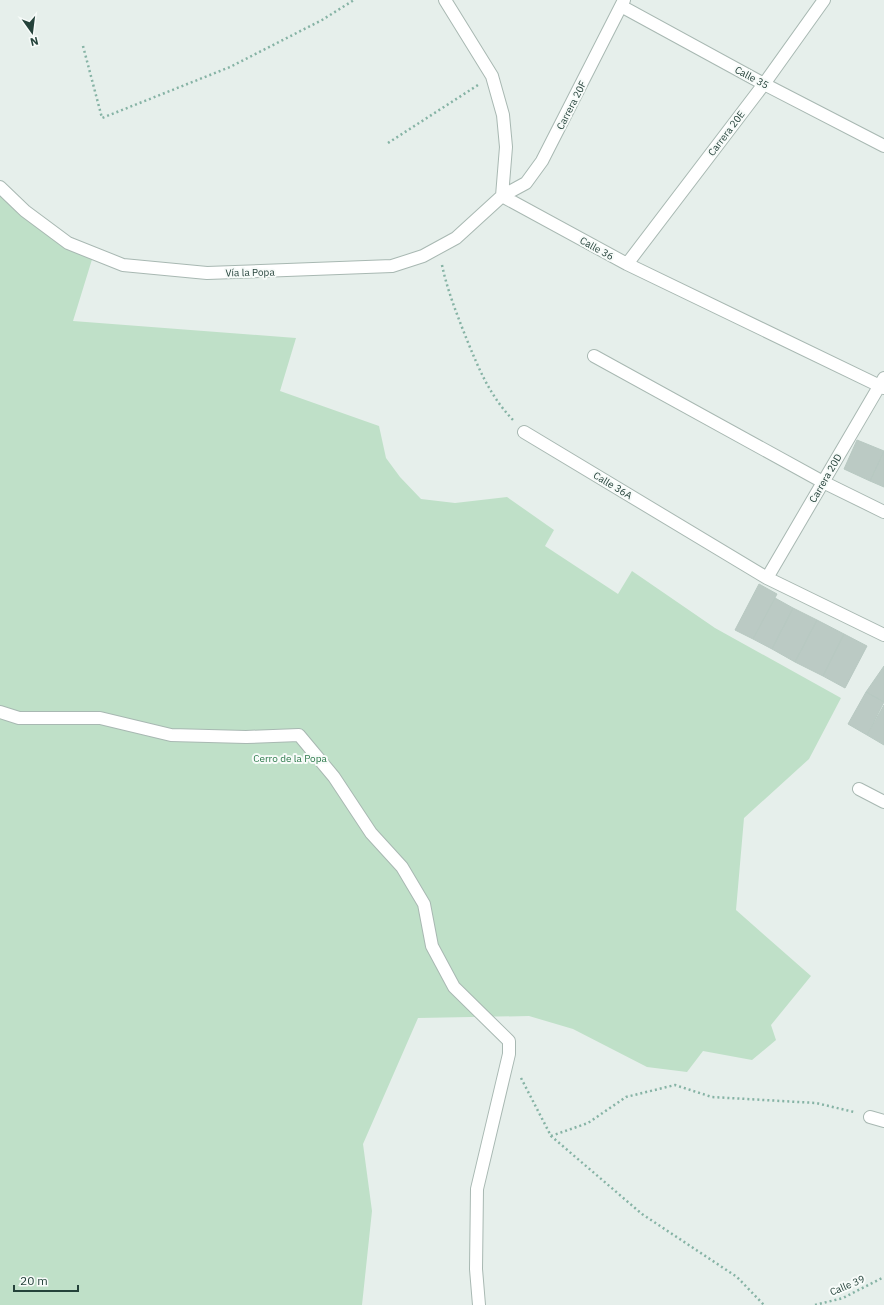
<svg xmlns="http://www.w3.org/2000/svg" width="884" height="1305" font-family="'IBM Plex Sans',sans-serif">
<style>
.green{fill:#bfe0c8}
.building{fill:#bbcac4;stroke:#b8c9c2}
.lines{fill:none;stroke-linecap:round;stroke-linejoin:round}
.minor-casing{stroke:#a8b8b2;stroke-width:14}
.path{stroke:#86b3a5;stroke-width:2.5;stroke-dasharray:2 3;stroke-linecap:butt}
.minor{stroke:#fff;stroke-width:12}
.labels{text-anchor:middle;stroke-width:4;stroke-linejoin:round;paint-order:stroke}
.street-label{font-size:10px;fill:#24423a;stroke:#f7fbf9}
.park-label{font-size:10px;fill:#2d7a4b;stroke:#f7fbf9}
</style>
<rect width="100%" height="100%" fill="#e6efeb"/>
<path class="green" d="M0,187L5,193L94,253L73,321L296,338L280,391L379,426L386,458L400,477L421,499L455,503L507,497L554,530L545,546L618,594L632,571L715,628L841,698L809,759L744,818L736,910L811,976L771,1025L776,1040L752,1060L703,1051L687,1072L647,1067L573,1029L529,1016L418,1018L363,1144L372,1211L362,1305H0Z"/>
<path class="building" d="M857,440L884,451L870,481L844,469Z
M884,451V487L870,481Z
M759,584L777,594L753,639L735,630Z
M775,598L793,608L772,649L753,639Z
M793,608L817,620L795,662L772,649Z
M817,620L844,634L823,676L795,662Z
M844,634L867,646L845,688L823,676Z
M884,666V702L866,692Z
M866,692L884,702L867,735L848,724Z
M884,705V745L867,735Z"/>
<g class="lines">
<defs>
<path id="minor" d="M445,0L492,76L503,115L506,147L502,196
M621,6L764,84L884,146
M0,187L25,211L68,243L123,265L207,273L392,266L423,256L456,238L502,196L526,183L542,161L624,0
M502,196L627,264L884,388
M627,264L764,84L824,0
M594,356L823,482L884,512
M524,432L767,578L884,635
M767,578L884,378
M0,712L19,718H100L171,735L246,737L299,735L334,777L371,833L402,867L424,904L432,946L454,987L509,1041V1054L477,1189L476,1269L479,1305
M859,789L884,802
M870,1117L884,1121"/>
</defs>
<use href="#minor" class="minor-casing"/>
<path class="path" d="M83,46L102,118L230,67L322,20L354,0
M388,143L478,85
M442,265C447,289 456,312 465,335C478,367 489,395 513,420
M521,1078L551,1136L642,1214L737,1277L764,1305
M551,1136L588,1123L626,1097L675,1085L712,1097L816,1103L854,1112
M815,1305L843,1298L884,1277"/>
<use href="#minor" class="minor"/>
</g>
<g class="labels">
<g class="street-label">
<text transform="translate(752 77) rotate(28)" y="4">Calle 35</text>
<text transform="translate(571 105) rotate(-63)" y="4">Carrera 20F</text>
<text transform="translate(726 133) rotate(-53)" y="4">Carrera 20E</text>
<text transform="translate(597 248) rotate(29)" y="4">Calle 36</text>
<text transform="translate(250 272) rotate(-1)" y="4">Vía la Popa</text>
<text transform="translate(825 478) rotate(-60)" y="4">Carrera 20D</text>
<text transform="translate(613 485) rotate(31)" y="4">Calle 36A</text>
<text transform="translate(847 1285) rotate(-23)" y="4">Calle 39</text>
</g>
<g class="park-label">
<text x="290" y="762">Cerro de la Popa</text>
</g>
</g>
<g transform="translate(32 32) rotate(166)" stroke="#f7fbf9" stroke-width="3" paint-order="stroke">
<path d="M0-3L7 15L0 10L-7 15Z" fill="#24423a"/>
<text y="-6" font-size="11" font-weight="bold" text-anchor="middle" fill="#24423a">N</text>
</g>
<path d="M14 1285v6h64v-6" fill="none" stroke="#24423a" stroke-width="2"/>
<text x="20" y="1285" font-size="12" fill="#24423a" stroke="#f7fbf9" stroke-width="3" paint-order="stroke">20 m</text>
</svg>
